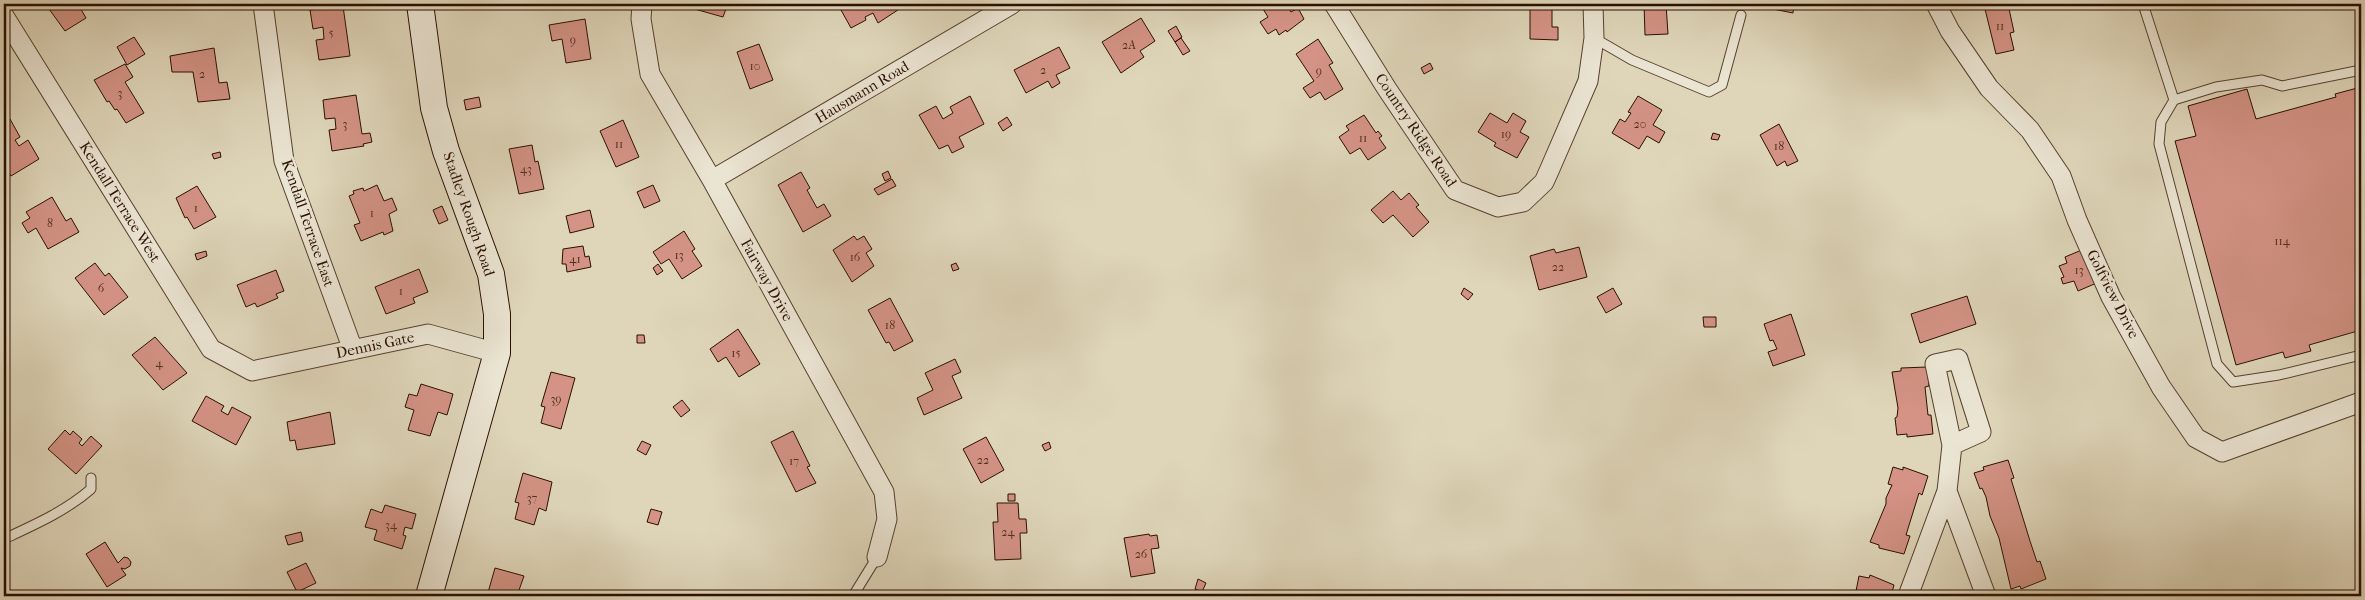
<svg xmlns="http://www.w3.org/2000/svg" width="2365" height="600" font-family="'IM FELL French Canon',serif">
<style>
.building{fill:#d49385;stroke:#2a0f00}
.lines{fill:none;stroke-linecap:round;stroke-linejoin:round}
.lane-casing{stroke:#57412e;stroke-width:11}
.street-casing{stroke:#57412e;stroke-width:21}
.secondary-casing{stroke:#2a0f00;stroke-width:28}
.lane{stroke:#eae4d2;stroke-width:9}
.street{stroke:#eae4d2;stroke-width:19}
.secondary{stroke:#eae4d2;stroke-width:26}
.labels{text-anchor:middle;stroke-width:5;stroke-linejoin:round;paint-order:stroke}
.number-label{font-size:12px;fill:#543021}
.street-label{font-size:15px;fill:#2a0f00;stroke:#eae4d2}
</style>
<rect width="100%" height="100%" fill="#dfd6ba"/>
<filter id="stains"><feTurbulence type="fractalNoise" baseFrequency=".004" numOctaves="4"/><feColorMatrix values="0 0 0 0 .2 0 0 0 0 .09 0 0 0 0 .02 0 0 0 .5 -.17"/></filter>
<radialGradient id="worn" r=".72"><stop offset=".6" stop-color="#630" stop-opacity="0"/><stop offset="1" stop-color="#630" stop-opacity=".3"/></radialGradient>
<path class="building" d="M49,4H78L86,18L65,31L49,9L51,8Z
M456,4H480V5L460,7Z
M693,4H720L727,6L723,17L691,8Z
M853,4H907L878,23L873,13L865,17L866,20L851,28L841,10Z
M1260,4H1286L1291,12L1298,8L1304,19L1287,32L1286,30L1279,35L1276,29L1268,34L1260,22L1268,17Z
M1530,4H1552V27H1558V40L1530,39Z
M1644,4H1666L1668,34L1645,35Z
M1758,4H1794L1793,13L1758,6Z
M2008,4L2014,32L2010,33L2014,50L1996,54L1984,5Z
M343,6L350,56L319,60L316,40L324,39L323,27L313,29L310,10Z
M1141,18L1155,41L1140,51L1144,57L1121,73L1102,42Z
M585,19L591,59L566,63L562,39L552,41L549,25Z
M1176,26L1182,37L1175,42L1168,31Z
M134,37L145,54L127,65L117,47Z
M1181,38L1190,51L1183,55L1175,42Z
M1318,39L1333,63L1329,65L1343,89L1325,100L1320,92L1310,98L1303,88L1314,81L1296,54Z
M759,44L773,80L750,89L737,52Z
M1059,47L1070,68L1056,75L1060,83L1052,88L1048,81L1026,93L1014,70Z
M214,48L219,83L227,82L230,99L198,102L193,72H172L170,56Z
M1430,63L1433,69L1424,74L1421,68Z
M125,64L133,77L125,82L144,113L126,123L117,109L115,110L109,101L107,102L94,80Z
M2361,87V330L2309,345L2311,351L2285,358L2283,352L2236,365L2175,141L2196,136L2188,106L2247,89L2256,119L2336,97L2335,94Z
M356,95L362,134L370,133L372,142L363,144L364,146L332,151L329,130L336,129L335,118L325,119L323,100Z
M970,96L984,124L959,137L964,147L952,153L948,145L939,149L919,115L936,106L943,119L953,113L950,107Z
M1638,96L1662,110L1653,125L1665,132L1659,143L1647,136L1639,149L1612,133L1620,119L1625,122L1631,113L1628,112Z
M479,97L481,107L466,110L464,100Z
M1490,113L1507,123L1513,113L1526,121L1520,132L1529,137L1517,158L1494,146L1496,143L1478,132Z
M1364,115L1376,133L1378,131L1382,136L1379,138L1386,148L1368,160L1360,148L1350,154L1339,137L1349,130L1346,126Z
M1007,117L1012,125L1003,131L998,123Z
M10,119L20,137L15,140L19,146L28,140L39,159L11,176L4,164V123Z
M623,120L639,157L616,167L600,131Z
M1779,124L1798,161L1787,166L1785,161L1777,166L1760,135Z
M1713,133L1720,135L1718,140L1711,139Z
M532,145L535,162L538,161L544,189L519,194L509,149Z
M220,152L221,157L214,159L212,154Z
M888,171L891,178L885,181L882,174Z
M801,172L810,188L807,190L817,208L824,204L831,216L803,232L778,185Z
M892,179L896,186L878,195L874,189Z
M377,185L384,201L392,198L397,210L389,214L393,231L384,235L383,232L361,241L354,225L360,223L349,196L354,194L353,191L363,188L364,191Z
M653,185L660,201L644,208L637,192Z
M197,186L216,217L194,229L187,217L185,218L176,198Z
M1393,191L1401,200L1409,193L1419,205L1416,207L1429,222L1413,237L1393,215L1383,223L1371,210Z
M52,197L66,221L71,218L79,232L48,249L36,228L28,233L22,223L30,218L26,212Z
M442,206L448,220L439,224L433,210Z
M590,210L594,227L570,233L566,216Z
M684,231L695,249L692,251L702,266L682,279L669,259L661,264L653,252Z
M854,236L857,240L864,236L872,249L866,253L874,266L852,282L833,250Z
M583,246L585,257L589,256L591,267L567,272L566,264H562L563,249Z
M1579,247L1587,277L1539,290L1530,256L1554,249L1556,253Z
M2084,249L2099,282L2078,291L2074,281L2063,284L2061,278L2064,277L2059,266L2067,263L2065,257Z
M206,251L207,256L197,260L195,254Z
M95,263L105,276L109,273L128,297L104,315L75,278Z
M956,263L959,269L953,271L951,265Z
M658,264L663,271L657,275L653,268Z
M419,269L428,292L413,298L415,303L386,314L375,287Z
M276,270L284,291L276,294L278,298L257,307L255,303L246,307L237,285Z
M1464,288L1473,294L1468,300L1461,294Z
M1613,288L1622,304L1606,313L1597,297Z
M1967,296L1976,324L1920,343L1911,314Z
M890,298L913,341L894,351L889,342L886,343L868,310Z
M1791,314L1805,355L1773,366L1768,352L1777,349L1773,340L1770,341L1764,324Z
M1703,317H1716V327H1704Z
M738,329L760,364L739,377L726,357L718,362L710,349Z
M637,335H644L645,343H637Z
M155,337L187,373L163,390L132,355Z
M955,359L961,372L952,376L962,398L924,415L917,398L933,390L925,373Z
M1927,367L1929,386L1925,387L1928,415H1931L1933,434L1907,437V434L1897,435L1895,418L1897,417L1898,408L1892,372L1901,371V368Z
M551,372L575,378L561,429L541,423L545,407L541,406Z
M421,384L453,394L447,415L438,412L430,436L408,430L414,410L405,407L409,394L417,396Z
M206,396L224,406L221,411L228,415L232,407L251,417L236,445L192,421Z
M682,400L690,410L681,417L673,407Z
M330,412L335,444L297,450L295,440L290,441L287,422Z
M65,430L70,435L73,431L82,439L79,443L82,446L91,436L102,446L76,474L48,449Z
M793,431L810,466L807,467L816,483L796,492L771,442Z
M986,437L1004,470L981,483L963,449Z
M642,441L651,445L646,455L637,450Z
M1049,442L1051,448L1045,451L1042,445Z
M2008,460L2014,478L2011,479L2030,541L2037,562L2040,561L2046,579L2021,589L2020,586L2011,589L1999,538L1990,516L1986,497L1982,488L1980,489L1974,473L1984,470L1983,467Z
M1893,467L1903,470V467L1928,476L1922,495L1919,493L1906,535L1910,536L1904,554L1879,548V545L1870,542L1886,504V498L1892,485L1888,484Z
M523,473L552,482L546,511L539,508L534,525L515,519L519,503L515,502Z
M1008,494H1015V501H1008Z
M997,503H1018L1019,519H1026L1027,533H1020L1021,559L995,560L993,522H998Z
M385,505L416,514L412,529L405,527L403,535L406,536L402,549L374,540L377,530L365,527L371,509L382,513Z
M651,509L662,512L658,525L647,522Z
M301,532L303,541L288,545L285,536Z
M1149,534L1150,536L1157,535L1159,548L1151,549L1155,573L1131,577L1124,538Z
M105,542L118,563L124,557L128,558L131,562L130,566L125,569L121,568L126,575L107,587L86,554Z
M306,563L316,583L297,592L287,572Z
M495,568L524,576L518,593L527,596H487Z
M1870,575L1894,585L1891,596H1855L1859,576L1869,578Z
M1198,579L1206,583L1202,592L1195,589Z"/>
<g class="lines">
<defs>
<path id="lane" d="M2143,4L2174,100L2216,87L2262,80L2282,86L2361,70
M1594,38L1632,60L1709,92L1722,85L1741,15
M2174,100L2161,122L2159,144L2217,364L2233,382L2279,375L2361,355
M4,539C34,525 66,511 91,489V478
M853,596L877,557"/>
<path id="street" d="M263,4L284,161L353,350
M642,4L641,19L650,74L712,180L884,492L887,519L877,557
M1334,4L1387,89L1455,190L1498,207L1523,202L1544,182L1549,171L1588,81L1594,38L1593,4
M1936,4L1950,31L1989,88L2030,130L2061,176L2077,220L2111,297L2161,387L2196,438L2222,452L2361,402
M4,16L211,349L252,371L428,334L497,353
M712,180L1012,4
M1952,445L1981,432L1958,359L1935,364L1952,445L1947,491L1986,596
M1908,596L1947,491"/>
<path id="secondary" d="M420,4L434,108L446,151L491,274L497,314V353L429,596"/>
</defs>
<use href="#lane" class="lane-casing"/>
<use href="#street" class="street-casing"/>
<use href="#secondary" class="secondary-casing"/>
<use href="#lane" class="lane"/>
<use href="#street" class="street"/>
<use href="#secondary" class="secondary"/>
</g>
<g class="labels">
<g class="number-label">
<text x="2000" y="30">11</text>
<text x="331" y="37">5</text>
<text x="573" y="44">9</text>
<text x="1129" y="49">2A</text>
<text x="755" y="70">10</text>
<text x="1043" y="74">2</text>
<text x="1319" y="75">9</text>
<text x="202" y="78">2</text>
<text x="120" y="97">3</text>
<text x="345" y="128">3</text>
<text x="1640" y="128">20</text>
<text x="1506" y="138">19</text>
<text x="1363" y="142">11</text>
<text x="619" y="148">11</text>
<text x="1779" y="150">18</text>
<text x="526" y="173">43</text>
<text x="196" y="212">1</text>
<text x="372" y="217">1</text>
<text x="50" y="227">8</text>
<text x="2282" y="245">114</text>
<text x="679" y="259">13</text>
<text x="855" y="261">16</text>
<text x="575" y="263">41</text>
<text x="1558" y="271">22</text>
<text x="2079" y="274">13</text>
<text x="101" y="292">6</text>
<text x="401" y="295">1</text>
<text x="890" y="329">18</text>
<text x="736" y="357">15</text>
<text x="159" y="367">4</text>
<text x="556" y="403">39</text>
<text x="983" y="464">22</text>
<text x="794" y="465">17</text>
<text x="532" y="502">37</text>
<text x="391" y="529">34</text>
<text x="1008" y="536">24</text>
<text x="1141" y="558">26</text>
</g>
<g class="street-label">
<text transform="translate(862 92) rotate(-31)" y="5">Hausmann Road</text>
<text transform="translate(1416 130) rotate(56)" y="5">Country Ridge Road</text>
<text transform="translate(120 202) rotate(58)" y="5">Kendall Terrace West</text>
<text transform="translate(469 214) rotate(71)" y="5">Stadley Rough Road</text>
<text transform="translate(308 223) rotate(71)" y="5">Kendall Terrace East</text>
<text transform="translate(767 280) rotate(61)" y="5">Fairway Drive</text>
<text transform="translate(2113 294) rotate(63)" y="5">Golfview Drive</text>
<text transform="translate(375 345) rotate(-12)" y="5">Dennis Gate</text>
</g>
</g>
<rect width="2365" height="600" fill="none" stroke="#dfd6ba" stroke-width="20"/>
<rect x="5" y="5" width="2355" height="590" fill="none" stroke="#2a0f00" stroke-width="2.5"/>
<rect x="10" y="10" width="2345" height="580" fill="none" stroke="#2a0f00"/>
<rect width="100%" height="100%" filter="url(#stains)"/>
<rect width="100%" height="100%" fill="url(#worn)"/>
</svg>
